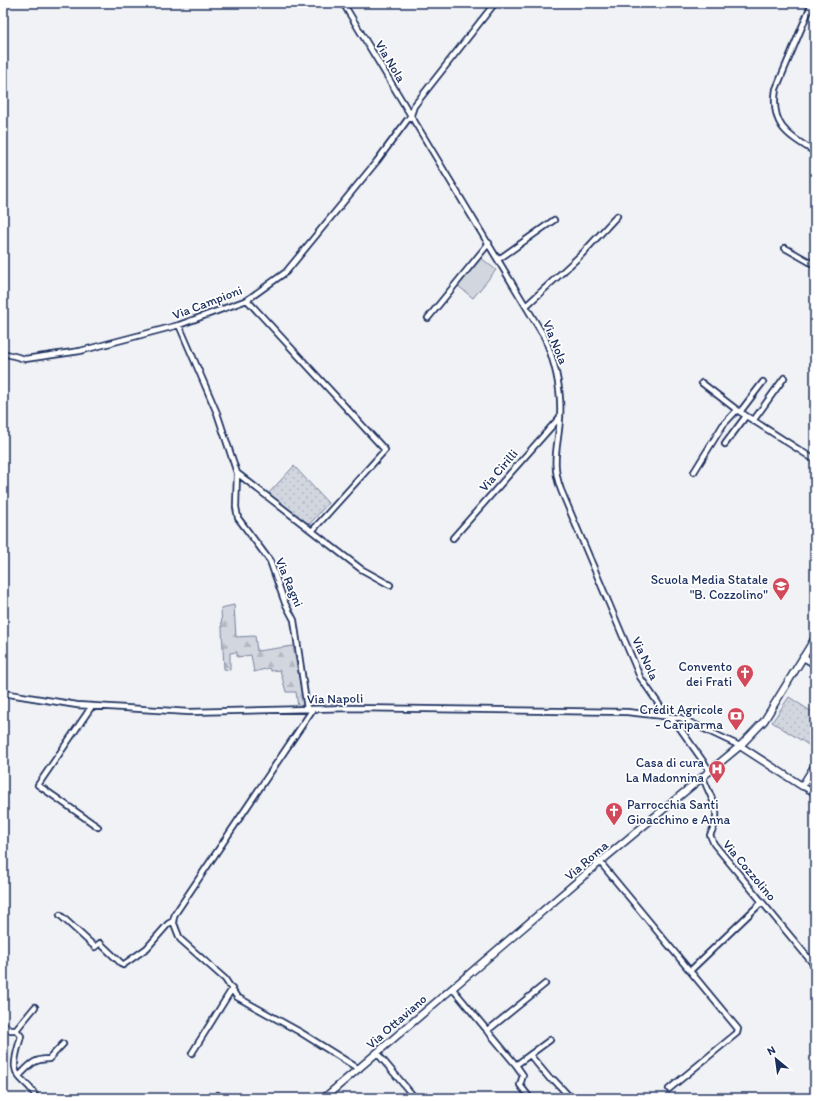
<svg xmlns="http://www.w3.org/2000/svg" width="818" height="1101" font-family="Itim,sans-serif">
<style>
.forest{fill:url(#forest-firs);stroke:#76829e}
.park{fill:url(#park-dots);stroke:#76829e}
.garden{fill:#d2d6df;stroke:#76829e}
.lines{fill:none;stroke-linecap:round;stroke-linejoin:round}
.street-casing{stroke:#1b2f5e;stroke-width:8}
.secondary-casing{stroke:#1b2f5e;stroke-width:9}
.street{stroke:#fff;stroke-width:4.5}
.secondary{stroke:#fff;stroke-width:6}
.labels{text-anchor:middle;stroke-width:3.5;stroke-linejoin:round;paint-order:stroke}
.street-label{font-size:13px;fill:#1b2f5e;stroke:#fff}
.poi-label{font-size:13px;fill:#1b2f5e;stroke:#fff;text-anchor:end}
</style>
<defs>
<pattern id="forest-firs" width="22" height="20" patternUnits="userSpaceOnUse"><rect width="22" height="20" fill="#d2d6df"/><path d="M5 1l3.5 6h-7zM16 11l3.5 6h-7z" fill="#b4b8c2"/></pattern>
<pattern id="park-dots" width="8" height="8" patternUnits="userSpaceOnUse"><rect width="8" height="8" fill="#d2d6df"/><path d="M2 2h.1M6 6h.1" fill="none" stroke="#b4b8c2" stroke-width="1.8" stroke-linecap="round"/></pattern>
</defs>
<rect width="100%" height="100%" fill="#f1f2f5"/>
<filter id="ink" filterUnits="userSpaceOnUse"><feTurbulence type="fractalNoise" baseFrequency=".025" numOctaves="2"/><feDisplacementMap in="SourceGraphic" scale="8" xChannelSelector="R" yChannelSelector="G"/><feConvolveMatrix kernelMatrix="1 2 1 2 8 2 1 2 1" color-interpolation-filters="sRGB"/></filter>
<g filter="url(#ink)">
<path class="forest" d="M234,605L236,637L255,636L257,651L293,646L305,708L298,707L296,692H286L280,670L271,671L269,668L254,672L251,655L237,657V652L230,653V670L224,669L221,608Z"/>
<path class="park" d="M294,466L328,503L308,526L267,495Z
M789,697L815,714V749L772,722Z"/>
<path class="garden" d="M480,257L496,270L473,298L457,285Z"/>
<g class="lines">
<defs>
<path id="street" d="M343,3L545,338C555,363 562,389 560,417C559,444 550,462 561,490L640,677L667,716L679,727L710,771
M812,3L776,89C770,126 788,135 815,152
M785,248L815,265
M499,259L554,220
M247,300L385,450L312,531
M527,305L582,254L617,216
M428,318L489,243
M179,325L217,413L237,473L361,569L390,585
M3,353L25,359L80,351L179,325L247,300L286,272L377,161L411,115L414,106L495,3
M702,383L737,410
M740,412L763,382
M753,421L784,378
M725,444L746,416
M694,472L723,425L737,410L815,460
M237,473L236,507L238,518L270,561L285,603L294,620L307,709
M453,538L560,417
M3,693L77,705L189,712L352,708L627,712L681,718L740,746
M92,706L38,785L98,827
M313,709L175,914L173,921L180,939L225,979L237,997L300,1032L359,1069
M703,777C711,801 724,810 710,835L714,844L815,966
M802,786L815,793
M600,862L738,1029L737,1033L669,1089
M60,915L95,947L100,943L123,965L147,948L168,924L173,921
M691,970L762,902
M452,988L516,1065L523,1075L520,1085L530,1098
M35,1007L16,1030L21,1036C19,1045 14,1057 15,1067C16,1080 33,1085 36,1098
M3,1024L10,1030H16
M487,1031L545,984
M192,1053L232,989
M377,1053L415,1098
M530,1055L550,1079L554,1080L568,1095
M516,1065L550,1040
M19,1076C30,1065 33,1059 49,1059L63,1044
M216,1098L218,1095"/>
<path id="secondary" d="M803,657L815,664
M740,746L802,786L815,765
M324,1098L600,862L740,746L764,721L815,638"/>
</defs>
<use href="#street" class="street-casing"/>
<use href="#secondary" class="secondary-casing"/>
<use href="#street" class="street"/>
<use href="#secondary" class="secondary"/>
</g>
</g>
<defs>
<symbol id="school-pin" viewBox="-11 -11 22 30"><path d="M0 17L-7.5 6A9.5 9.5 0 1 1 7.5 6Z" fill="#d1495b" stroke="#fff"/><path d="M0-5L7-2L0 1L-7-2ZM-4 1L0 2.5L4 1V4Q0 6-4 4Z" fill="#fff"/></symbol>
<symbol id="church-pin" viewBox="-11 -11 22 30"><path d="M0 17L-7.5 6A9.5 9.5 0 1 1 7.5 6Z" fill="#d1495b" stroke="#fff"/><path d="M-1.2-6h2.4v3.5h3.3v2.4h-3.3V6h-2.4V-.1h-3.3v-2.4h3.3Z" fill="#fff"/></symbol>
<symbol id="bank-pin" viewBox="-11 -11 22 30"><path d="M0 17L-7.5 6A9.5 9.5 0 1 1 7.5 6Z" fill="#d1495b" stroke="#fff"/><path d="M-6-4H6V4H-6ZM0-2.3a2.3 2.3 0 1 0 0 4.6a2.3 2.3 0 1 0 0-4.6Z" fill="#fff"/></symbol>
<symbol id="hospital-pin" viewBox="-11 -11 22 30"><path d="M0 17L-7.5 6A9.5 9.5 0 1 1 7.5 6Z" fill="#d1495b" stroke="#fff"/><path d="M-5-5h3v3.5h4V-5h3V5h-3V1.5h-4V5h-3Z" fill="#fff"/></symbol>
</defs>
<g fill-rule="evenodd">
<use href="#school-pin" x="771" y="576" width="20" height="27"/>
<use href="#church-pin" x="735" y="663" width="20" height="27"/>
<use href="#bank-pin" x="726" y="706" width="20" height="27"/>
<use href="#hospital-pin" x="707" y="759" width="20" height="27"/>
<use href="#church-pin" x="604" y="801" width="20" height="27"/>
</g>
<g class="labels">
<g class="street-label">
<text transform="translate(391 61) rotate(59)" y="5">Via Nola</text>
<text transform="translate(207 302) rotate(-21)" y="5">Via Campioni</text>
<text transform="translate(556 342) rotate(68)" y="5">Via Nola</text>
<text transform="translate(498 470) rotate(-49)" y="5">Via Cirilli</text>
<text transform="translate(290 582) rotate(67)" y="5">Via Ragni</text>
<text transform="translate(646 658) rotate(65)" y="5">Via Nola</text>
<text transform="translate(335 698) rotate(-1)" y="5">Via Napoli</text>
<text transform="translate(586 860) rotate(-41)" y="5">Via Roma</text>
<text transform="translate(750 870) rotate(50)" y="5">Via Cozzolino</text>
<text transform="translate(396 1021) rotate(-41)" y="5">Via Ottaviano</text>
</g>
<g class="poi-label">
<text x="768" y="584">Scuola Media Statale<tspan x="768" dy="15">"B. Cozzolino"</tspan></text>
<text x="732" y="671">Convento<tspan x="732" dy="15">dei Frati</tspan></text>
<text x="723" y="714">Crédit Agricole<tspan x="723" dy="15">- Cariparma</tspan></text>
<text x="704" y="767">Casa di cura<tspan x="704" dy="15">La Madonnina</tspan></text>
<text x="627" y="809" text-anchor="start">Parrocchia Santi<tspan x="627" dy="15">Gioacchino e Anna</tspan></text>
</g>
</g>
<rect width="818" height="1101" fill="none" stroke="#fff" stroke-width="16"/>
<rect x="8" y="8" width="802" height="1085" fill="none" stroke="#1b2f5e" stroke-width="1.5" filter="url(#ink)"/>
<g transform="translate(776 1059) rotate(331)" stroke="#ffffff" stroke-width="3" paint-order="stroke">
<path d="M0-3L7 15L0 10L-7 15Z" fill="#1b2f5e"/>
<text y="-6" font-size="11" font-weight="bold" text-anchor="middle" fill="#1b2f5e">N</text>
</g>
</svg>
